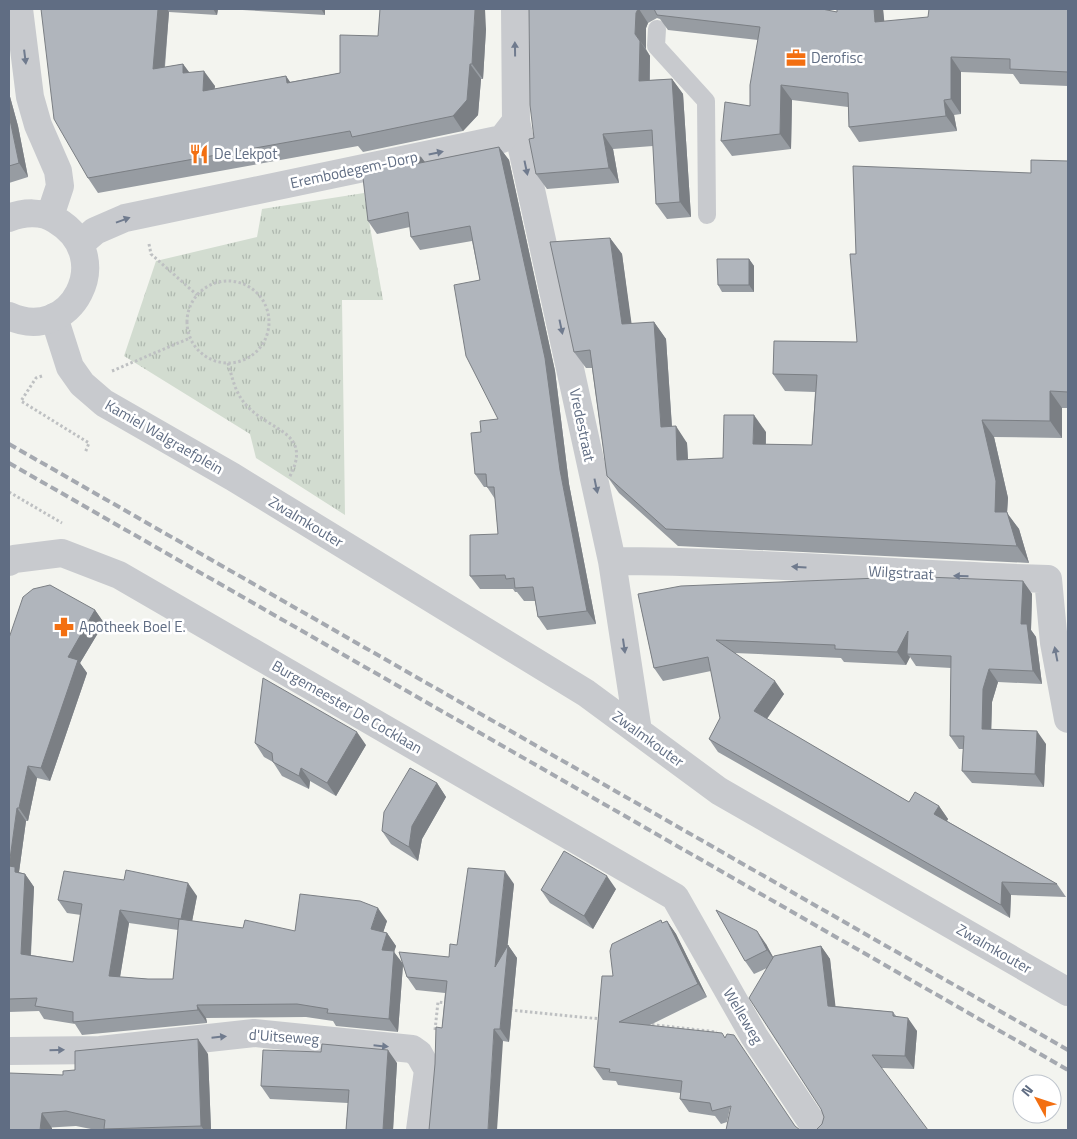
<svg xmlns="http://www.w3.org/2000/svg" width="1077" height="1139" font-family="'Titillium Web',sans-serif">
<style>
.park{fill:url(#park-tufts)}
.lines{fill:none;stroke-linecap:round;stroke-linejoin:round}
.path{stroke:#bec0c2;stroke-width:3;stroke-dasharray:2.5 2.5;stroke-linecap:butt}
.service{stroke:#c8cace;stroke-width:18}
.minor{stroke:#c8cace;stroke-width:28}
.tertiary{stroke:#c8cace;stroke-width:28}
.rail{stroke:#a5a9b0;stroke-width:4;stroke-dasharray:8 4;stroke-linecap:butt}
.wall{fill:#979ca2;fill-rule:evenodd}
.shaded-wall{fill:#7b7f84}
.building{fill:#b0b5bc;stroke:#7b7f84}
.oneway{fill:#707b8e}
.labels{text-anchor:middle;stroke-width:5;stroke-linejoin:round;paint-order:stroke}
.poi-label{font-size:15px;fill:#606d83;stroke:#fff;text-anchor:start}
.street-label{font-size:15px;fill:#606d83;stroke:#fff}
</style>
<defs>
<pattern id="park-tufts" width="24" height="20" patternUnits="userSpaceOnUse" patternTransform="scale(1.25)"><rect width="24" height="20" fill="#d2dcd0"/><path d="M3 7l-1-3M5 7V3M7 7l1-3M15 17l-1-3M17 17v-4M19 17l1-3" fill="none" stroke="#aeb7ae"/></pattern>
</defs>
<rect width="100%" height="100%" fill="#f3f4ef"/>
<path class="park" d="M364,193L383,300H342L345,515L256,458L250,434L124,356L156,261L257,237L262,209Z"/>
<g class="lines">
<path class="path" d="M149,244L151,254L197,295
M187 322a41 41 0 1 1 82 0a41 41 0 1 1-82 0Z
M228,363C233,380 235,393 247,406C271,432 314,432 289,478
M112,371L190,338
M42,376L36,378L21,401L89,443L85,453
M9,492L62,523
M510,1010L601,1019
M647,1024L717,1032
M435,1030L438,1002L447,1003"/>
<path class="service" d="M657,29L656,46L706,101L707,215"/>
<path class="minor" d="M516,121L612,561L638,731
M54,317L70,367L82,384L104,403L233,477L586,693L719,791L1068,992
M612,561C758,561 903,575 1048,579L1054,643L1068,719
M9,562L14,559L62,553L119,575L675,897L754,1036L817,1130
M9,1051L100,1050L254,1033L412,1049L419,1054L428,1070L420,1130"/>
<path class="tertiary" d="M19,9L30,97L38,125L58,171L60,186L50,216
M9,218C23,212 43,211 56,220C118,257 71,345 9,316
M81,243L95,231L125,218L502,139L516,121L515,9"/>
<path class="rail" d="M9,444L1068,1050
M9,463L1068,1070"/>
</g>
<path class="wall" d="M41,9H218L217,15L169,12L165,67L183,64L189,72L215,86L214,89L286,76L290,82L340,73L378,36L486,29L483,79H481L478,115L463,131L363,152L358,146L98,193L88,178Z
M225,9H325V15Z
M529,9H822L837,12L883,9L884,22L1068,9V86L1020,84L1013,74L961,72V114L954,115L957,131L859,142L849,127L848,107L792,100L791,149L732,156L721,141L750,106L758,40L668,30L660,19L657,18L648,23L646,28V49L650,56V80L672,79L683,94L691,217L667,219L656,204L653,146L613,149L619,183L547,189L536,174L534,138Z
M9,93L18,126L28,177L9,183Z
M499,147L509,160L555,371L569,484L596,624L547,630L538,617L535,601H524L517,592H515L513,589H480L470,576L498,534L495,499L487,487H484L475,474L481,432L498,419L480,280L472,241L420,250L411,237L410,227L377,234L368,221L421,157L425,162Z
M1068,161V408H1062V438L994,437L1008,498L1007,513L1019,529L1029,563L678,546L619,493L607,476L592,368H586L574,352L610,238L622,254L631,324L654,322L666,339L672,426L687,443L688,460L723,458L766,432V444L812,445L815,392L785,391L773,374L857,342L856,254L1031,173Z
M749,259L754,266V292H722L718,285Z
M1023,581L1032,594L1031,630L1036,637L1042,684L998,682L992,702L991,729L1046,744L1044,787L972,783L962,771L963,749H959L950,736L951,668L916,666L910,657L906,665L844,662L841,658L735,653L784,694L767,719L909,802L939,806L948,819L947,821L1057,884L1066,897L1011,895L1010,918L718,752L709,739L720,718L711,671L663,681L654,668L638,594Z
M95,610L104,623L80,663L87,673L50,781L37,778L28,821H26L19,872L25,874L34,887L31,955L73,962L81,915L67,913L58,900L197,896L192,921L243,928L295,931L387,921L383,932L387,933L396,946L394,952L403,964L449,957L457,945L514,884L507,947L508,945L517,958L509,1042L503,1041L442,1028L445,993L416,990L407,977L403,965L398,1032L336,1026L333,1021L306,1017L206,1018L207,1023L82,1035L75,1024L44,1019L39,1011L9,1012V638ZM129,923L178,930L173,979H148L120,977Z
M255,743L366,745L336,796L310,781L309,789L282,776L273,762L264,757Z
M437,783L446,797L422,839L418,861L391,844L382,831Z
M616,889L593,929L550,903L541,890Z
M667,921L676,934L707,997L648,1026L725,1038L743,1048L727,1122L721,1124L715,1116L689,1112L680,1099V1093L618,1085L616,1081L603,1080L594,1067L613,976L663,923Z
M766,944L773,958L821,946L830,959L835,1006L893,1012L896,1016L917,1031L914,1069L882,1068L822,1124L824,1117L821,1109L767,968L754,974L745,961Z
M321,1052L397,1063L393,1130H346L348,1103L270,1099L261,1086Z
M208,1054L211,1130H96L76,1126L9,1130L63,1075L75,1070Z"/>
<path class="shaded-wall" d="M158,9H167L169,12L163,84L153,69Z
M213,9H218L217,15Z
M321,9H325V15Z
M475,9H485L486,29L483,79L472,64Z
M638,9H639L648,23L646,28V49L635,34L636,13Z
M874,9H883L886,37L875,22Z
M640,41L650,56L649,96L639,81Z
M951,57L961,72V114L951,99Z
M183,64L194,79L183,73Z
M470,64L481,79L478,115L463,131L453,116Z
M204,71L215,86L213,106L203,91Z
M286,76L296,91L287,83Z
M672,79L683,94L691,217L680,202Z
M781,85L792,100L791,149L780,134Z
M9,93L18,126L28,177L19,163L9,115Z
M944,100L954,115L957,131L946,116Z
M603,134L613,149L619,183L609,168Z
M499,147L509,160L555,371L569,484L596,624L587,611L560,470Z
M421,157L431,170L415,164Z
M610,238L622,254L634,341L622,324Z
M749,259L754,266V292L749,285Z
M654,322L666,339L673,444L661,427Z
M1050,391L1062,408V438L1050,421Z
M754,415L766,432L765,461L753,444Z
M982,420L994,437L1008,498L1007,513L1019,529L1029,563L1017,546L995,512Z
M676,426L687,443L689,477L677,460Z
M1023,581L1032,594L1031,630L1036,637L1042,684L1033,671L1021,624Z
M95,610L104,623L80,663L87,673L50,781L41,768L68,657Z
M908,631L907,654L910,657L906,665L897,652Z
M989,669L998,682L992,702L991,742L982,729L983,689Z
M775,681L784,694L763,724L754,711Z
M1037,731L1046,744L1044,787L1035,774Z
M357,732L366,745L336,796L327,783Z
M28,766L37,778L28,821L19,808Z
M301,768L310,781L309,789L299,776Z
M437,783L446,797L422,839L418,861L409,847L412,826Z
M939,806L948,819L943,827L934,814Z
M17,808L26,821L19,872L24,885L9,866Z
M505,871L514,884L504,980L495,967Z
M25,874L34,887L30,967L21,954Z
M607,876L616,889L593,929L584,916Z
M1002,882L1011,895L1010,918L1001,905Z
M188,883L197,896L190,932L181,919Z
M378,908L387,921L380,942L371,929Z
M120,910L129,923L118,989L109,976Z
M667,921L676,934L707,997L698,984Z
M757,931L766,944L777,964L767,950Z
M387,933L396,946L394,952L403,964L398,1032L389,1019L382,950Z
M508,945L517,958L509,1042L500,1029Z
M821,946L830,959L837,1019L828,1006Z
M197,1005L206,1018L207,1023L198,1010Z
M908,1018L917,1031L914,1069L905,1056Z
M494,1029L503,1041L497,1130H488Z
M198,1039L208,1054L211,1130H204L201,1126Z
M388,1050L397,1063L393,1130H383Z
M42,1113L52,1128V1130H40Z"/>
<path class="building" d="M41,9H158L153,69L183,64V73L204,71L203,91L286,76L287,83L340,73V35L378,36L380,9H475L472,64H470L467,100L453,116L352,137L350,131L88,178L54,119Z
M529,9H638L636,13L635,34L640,41L639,81L672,79L680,202L656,204L652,130L603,134L609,168L536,174L529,139L534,138L530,105Z
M654,9H822L837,12V9H874L875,22L928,17L929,9H1068V72L1010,69V59L951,57V99L944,100L946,116L849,127L848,93L781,85L780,134L721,141L725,102L750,106V85L760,27L657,15Z
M9,115L19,163L9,166Z
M499,147L545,358L560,470L587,611L538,617L533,587L515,588L514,578L506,579L505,575L470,576V535L498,534L494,487H487L486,474H475L471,433L481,432L480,421L498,419L466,356L454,285L480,280L470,226L411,237L408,212L368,221L362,169L421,157L415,164Z
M1031,160L1068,161V392L1050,391V421L982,420L996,481L995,512H1007L1017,546L666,529L607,476L590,350L574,352L550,242L610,238L622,324L654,322L661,427L676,426L677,460L723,458L724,415H754L753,444L812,445L817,375L773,374L774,341L857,342L850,254H856L853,166L1031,173Z
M717,259H749V285H718Z
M879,575L1023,581L1021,624H1027L1033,671L989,669L983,689L982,729L1037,731L1035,774L962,771L964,736H950L951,656L907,654L908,631L897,652L835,649V645L716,640L775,681L754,711L909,802L915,792L939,806L934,814L1057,884L1002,882L1001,905L709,739L720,718L708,657L654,668L638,594L681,586L879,578Z
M50,585L95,610L68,657L78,660L41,768L28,766L19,808H17L9,866L15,867V872L25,874L21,954L73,962L82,904L58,900L64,871L124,880L126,870L188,883L181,919L120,910L109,976L148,979H173L179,919L243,928L245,920L295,931L300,894L360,901L378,908L371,929L387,933L382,950L394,951L389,1019L327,1013L328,1009L297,1004L197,1005L198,1010L73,1022V1012L35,1006L37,998L9,999V638L23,597L33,589Z
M263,678L357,732L327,783L301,768L299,776L273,762L272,753L255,743Z
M410,768L437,783L412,826L409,847L382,831L384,812Z
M564,851L607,876L584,916L541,890Z
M468,868L505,871L495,967L508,945L500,1029H494L488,1130H429L435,1064L436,1027L442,1028L447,981L407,977L399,952L449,957L450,944L457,945Z
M716,910L757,931L767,950L745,961Z
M661,920L662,923L667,921L698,984L619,1022L722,1033L725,1038L727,1034L734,1035L795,1126L800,1130H726L731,1106L712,1111L710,1103L680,1099L682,1081L609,1072L610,1069L594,1067L602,976H613L610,951L612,944Z
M821,946L828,1006L893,1012V1016L908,1018L905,1056L872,1055L928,1130H816L822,1124L824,1117L821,1109L749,998L774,956Z
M198,1039L201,1126L104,1129L105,1120L66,1111L42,1113L40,1130H9V1073L63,1075V1071L75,1070V1051Z
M322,1044L388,1050L383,1130H346L349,1090L261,1086L263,1050L321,1052Z"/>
<defs><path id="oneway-solid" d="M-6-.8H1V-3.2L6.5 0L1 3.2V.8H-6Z" transform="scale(1.25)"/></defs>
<g class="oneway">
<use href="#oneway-solid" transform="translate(515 49) rotate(-91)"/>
<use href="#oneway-solid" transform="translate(25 57) rotate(83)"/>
<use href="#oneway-solid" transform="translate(436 153) rotate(-12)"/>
<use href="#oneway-solid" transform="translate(526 168) rotate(78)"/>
<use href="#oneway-solid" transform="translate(123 220) rotate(-20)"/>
<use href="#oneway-solid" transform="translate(561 327) rotate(78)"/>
<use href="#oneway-solid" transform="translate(596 486) rotate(78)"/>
<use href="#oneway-solid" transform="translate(799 567) rotate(-176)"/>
<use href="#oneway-solid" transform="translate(961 576) rotate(-178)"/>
<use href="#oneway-solid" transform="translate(624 646) rotate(82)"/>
<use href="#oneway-solid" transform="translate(1056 654) rotate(-101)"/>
<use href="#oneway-solid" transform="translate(219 1037) rotate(-6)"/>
<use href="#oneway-solid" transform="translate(381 1046) rotate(6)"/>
<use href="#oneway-solid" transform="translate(57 1050) rotate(-1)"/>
</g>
<defs>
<symbol id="office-bare" viewBox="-9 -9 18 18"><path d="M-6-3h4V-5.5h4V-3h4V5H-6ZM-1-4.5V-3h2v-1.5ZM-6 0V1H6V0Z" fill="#f36f11" stroke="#fff" stroke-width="2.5" paint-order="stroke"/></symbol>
<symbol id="restaurant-bare" viewBox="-9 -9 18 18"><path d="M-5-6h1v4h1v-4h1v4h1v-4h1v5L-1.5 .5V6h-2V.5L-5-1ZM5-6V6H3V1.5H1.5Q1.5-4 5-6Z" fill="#f36f11" stroke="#fff" stroke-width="2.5" paint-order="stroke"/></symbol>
<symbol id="pharmacy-bare" viewBox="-9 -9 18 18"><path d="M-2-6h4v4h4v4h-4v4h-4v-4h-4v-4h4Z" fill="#f36f11" stroke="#fff" stroke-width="2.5" paint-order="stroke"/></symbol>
</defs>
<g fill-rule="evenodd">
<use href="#office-bare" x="782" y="44" width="28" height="28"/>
<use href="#restaurant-bare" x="185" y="140" width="28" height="28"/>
<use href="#pharmacy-bare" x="50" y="613" width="28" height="28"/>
</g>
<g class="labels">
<g class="poi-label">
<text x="811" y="63">Derofisc</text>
<text x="214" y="159">De Lekpot</text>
<text x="79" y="632">Apotheek Boel E.</text>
</g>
<g class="street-label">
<text transform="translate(354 170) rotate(-12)" y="5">Erembodegem-Dorp</text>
<text transform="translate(582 425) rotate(78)" y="5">Vredestraat</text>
<text transform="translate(164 437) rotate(30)" y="5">Kamiel Walgraefplein</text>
<text transform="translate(306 522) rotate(31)" y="5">Zwalmkouter</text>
<text transform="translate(901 573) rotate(3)" y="5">Wilgstraat</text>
<text transform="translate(347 707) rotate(30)" y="5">Burgemeester De Cocklaan</text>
<text transform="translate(648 739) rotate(36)" y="5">Zwalmkouter</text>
<text transform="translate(994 949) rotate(30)" y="5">Zwalmkouter</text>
<text transform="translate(743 1016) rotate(59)" y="5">Welleweg</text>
<text transform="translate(284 1037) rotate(4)" y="5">d'Uitseweg</text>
</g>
</g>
<rect width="1077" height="1139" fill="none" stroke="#606d83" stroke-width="20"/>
<g transform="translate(1037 1099) rotate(310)"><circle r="24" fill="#ffffff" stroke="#bfc5cd"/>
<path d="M0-4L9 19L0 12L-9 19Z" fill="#f36f11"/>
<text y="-8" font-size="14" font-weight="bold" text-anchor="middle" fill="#606d83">N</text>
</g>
</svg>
